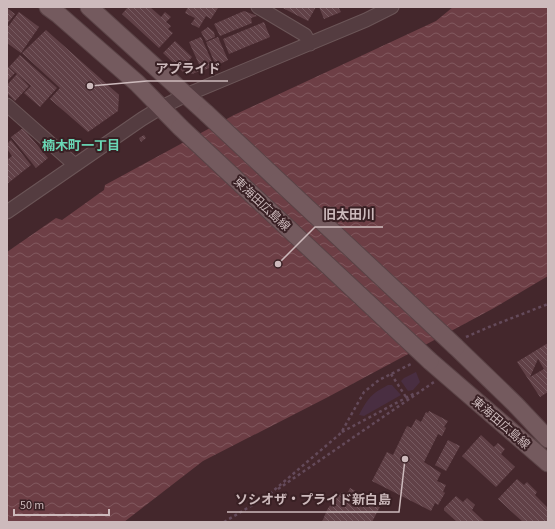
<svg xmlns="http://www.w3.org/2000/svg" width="555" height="529" font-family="'Source Sans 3','Noto Sans JP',sans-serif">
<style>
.grass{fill:#492e41}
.water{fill:url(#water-waves)}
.building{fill:url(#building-back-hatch);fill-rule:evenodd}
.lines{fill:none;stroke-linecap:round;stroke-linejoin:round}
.minor-casing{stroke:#6b5557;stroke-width:15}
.major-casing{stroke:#5a4346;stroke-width:19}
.path{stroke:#644a5a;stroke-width:2.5;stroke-dasharray:3 3;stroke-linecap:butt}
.minor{stroke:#543c40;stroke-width:13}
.major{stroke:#745a5e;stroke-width:17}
.major-bridge-casing{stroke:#5a4346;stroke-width:19;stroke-linecap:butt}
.major-bridge{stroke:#745a5e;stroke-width:17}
.labels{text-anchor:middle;stroke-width:4;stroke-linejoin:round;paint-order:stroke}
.street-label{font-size:12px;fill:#cdbabc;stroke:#392024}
.neighbourhood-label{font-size:13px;font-weight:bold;fill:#6ad8b6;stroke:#392024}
.leader{fill:none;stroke:#cdbabc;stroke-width:1.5}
.callout-dot{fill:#cdbabc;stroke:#392024;stroke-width:1.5}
.callout-label{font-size:13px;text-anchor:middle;font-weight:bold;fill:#cdbabc;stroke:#392024;stroke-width:4;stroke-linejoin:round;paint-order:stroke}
</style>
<defs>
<pattern id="water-waves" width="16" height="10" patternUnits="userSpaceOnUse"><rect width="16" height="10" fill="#6d3e45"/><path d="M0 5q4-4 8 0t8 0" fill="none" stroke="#81585e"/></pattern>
<pattern id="building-back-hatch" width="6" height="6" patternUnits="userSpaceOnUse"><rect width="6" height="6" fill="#614147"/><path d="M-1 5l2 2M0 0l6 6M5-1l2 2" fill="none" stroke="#765a60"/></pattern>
</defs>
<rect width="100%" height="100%" fill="#44272c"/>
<path class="grass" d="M416,372L420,382L413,390L408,391L401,381L404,378Z
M388,385H392L401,395L364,416L359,415C368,398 371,394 388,385Z"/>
<path class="water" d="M453,7H548V276L494,308L328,397L203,461L124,522H7V252L56,218L62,220L104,190L105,185L234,115L436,21Z"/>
<path class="building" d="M128,7H150L161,17L165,12L171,17L166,22L171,26L168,29L173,33L159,48L122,14Z
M188,7H216L218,8L211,19L206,16L199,28L191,24L195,18L185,13Z
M281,7H316L308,21Z
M319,7H338L341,12L324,19Z
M7,8L15,14L7,24Z
M244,11L257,16L251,18L252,23L220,36L214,24Z
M19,12L39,27L21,53L7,43V28Z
M264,22L270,37L229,54L223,39Z
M208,27L214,32L215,37L206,41L201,32Z
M46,30L119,95L118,111L88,132L50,99L60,88L22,53Z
M201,37L214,66L202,71L189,42Z
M218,37L228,60L216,66L206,42Z
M175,41L192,57L189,60L200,71L192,74L183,72L163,53Z
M20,55L57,88L40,107L24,93L31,86L9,67Z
M7,66L15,73L7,81Z
M17,74L29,86L15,101L7,93V85Z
M23,128L48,158L36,168L11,137Z
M144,135L146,138L141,142L139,138Z
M11,140L31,165L7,184V160L12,156L7,149V144Z
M548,343V392L540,397L517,362ZM538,359L544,369L530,377Z
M429,411L448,421L444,427L446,428L442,436L438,434L424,462L441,473L437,481L446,485L443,492L445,493L438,505L435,503L431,511L372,481L387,452L393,455L407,426L411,428L416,419L421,422L426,412L428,413Z
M481,435L494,447L498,443L505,449L501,454L515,467L496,487L462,456Z
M448,440L460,446L446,471L435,465Z
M517,479L524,485L527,482L537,492L535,495L548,508V522H523L498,499Z
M350,488L381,505L372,522H322L327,510L334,499L342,492L347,494Z
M456,496L463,502L467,498L475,505L472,510L485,522H457L444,510V508Z"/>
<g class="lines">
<defs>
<path id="minor" d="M258,7L305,35L310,44
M7,105L75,165
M7,212L142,119L160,108L186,95L366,20L392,7"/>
<path id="major" d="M48,7L59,15L137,83L180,127
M89,7L206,113
M456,347L515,404L548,439
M430,361L548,463"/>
</defs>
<use href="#minor" class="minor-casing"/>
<use href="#major" class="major-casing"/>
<path class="path" d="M466,337L489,327L548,304
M391,374L406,397
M342,432L415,393
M278,489L434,382
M224,522L266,497L341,433L364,392L379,380L413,363"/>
<use href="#minor" class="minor"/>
<use href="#major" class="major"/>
<defs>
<path id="major-bridge" d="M206,113L456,347
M180,127L430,361"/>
</defs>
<use href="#major-bridge" class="major-bridge-casing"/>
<use href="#major-bridge" class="major-bridge"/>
</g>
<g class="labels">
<g class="street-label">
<text transform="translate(262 204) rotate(43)" y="4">東海田広島線</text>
<text transform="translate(501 423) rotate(41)" y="4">東海田広島線</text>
</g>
<g class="neighbourhood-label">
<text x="81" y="150">楠木町一丁目</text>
</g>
</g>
<path class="leader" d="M90 86L147 81H228M278 264L315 227H383M405 459L399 512H227"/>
<g class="callout-dot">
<circle cx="90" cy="86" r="4"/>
<circle cx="278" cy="264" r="4"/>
<circle cx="405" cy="459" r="4"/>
</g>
<g class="callout-label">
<text x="188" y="73">アプライド</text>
<text x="349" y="219">旧太田川</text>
<text x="313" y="504">ソシオザ・プライド新白島</text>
</g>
<rect width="555" height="529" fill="none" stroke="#cdbabc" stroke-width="16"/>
<path d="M14 509v6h95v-6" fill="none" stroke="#cdbabc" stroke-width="2"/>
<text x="20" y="509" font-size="12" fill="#cdbabc" stroke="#392024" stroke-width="3" paint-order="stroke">50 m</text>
</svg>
